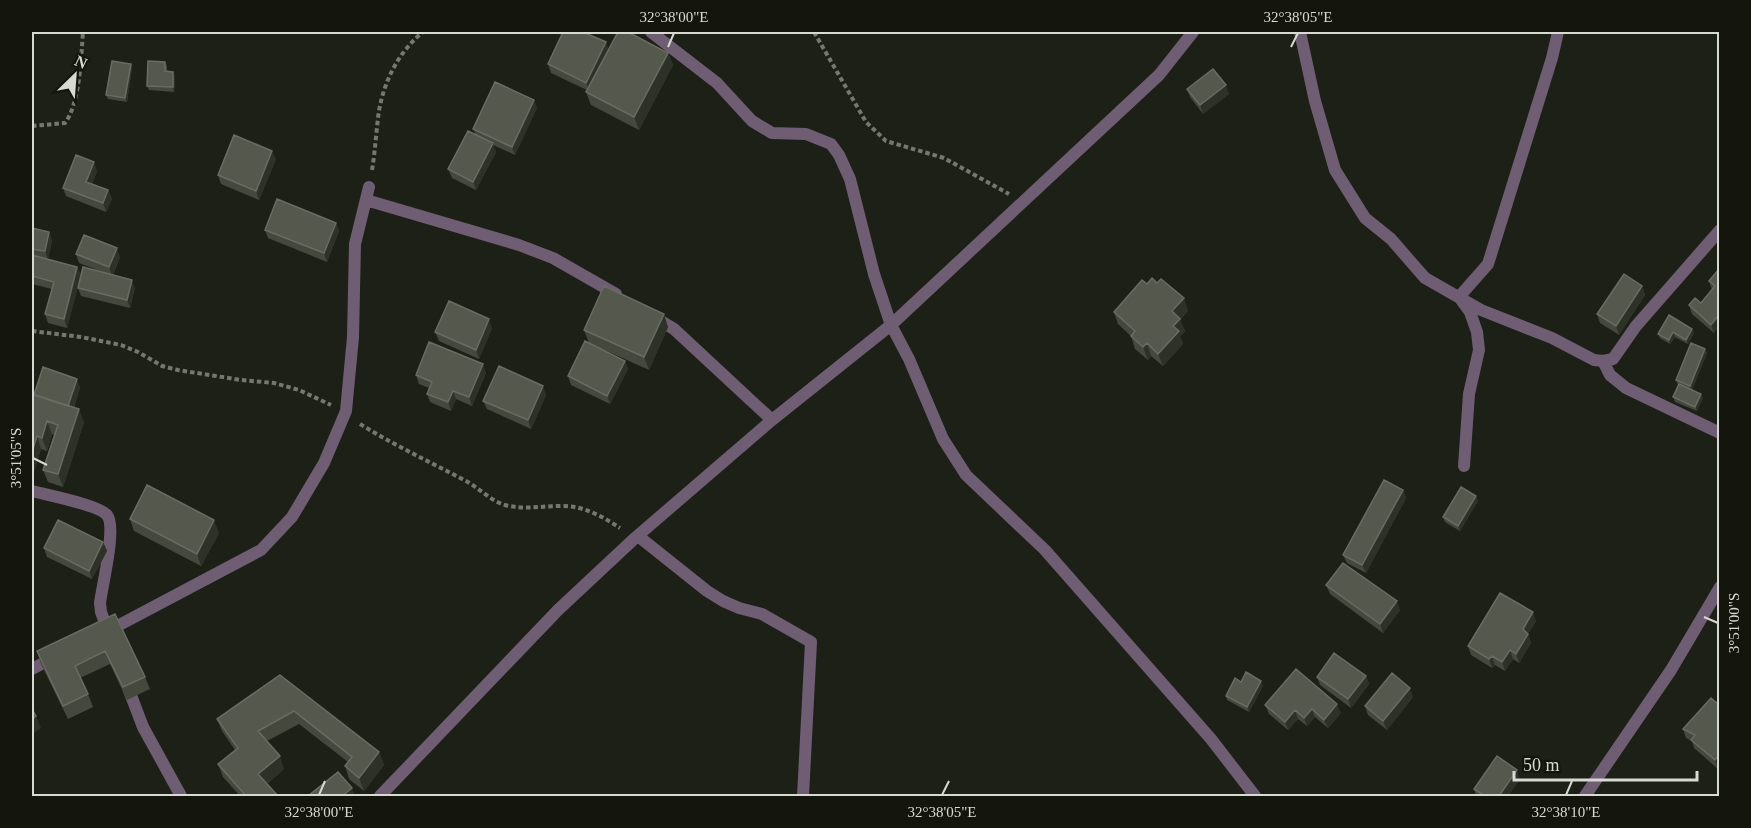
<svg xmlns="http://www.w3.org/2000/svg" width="1751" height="828" font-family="'Times New Roman',serif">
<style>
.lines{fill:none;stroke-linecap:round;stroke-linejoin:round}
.path{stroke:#75786f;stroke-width:4;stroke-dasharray:4.5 3;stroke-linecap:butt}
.street{stroke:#6f5d73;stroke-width:12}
.wall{fill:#45483d}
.shaded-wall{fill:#2e3127}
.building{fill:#55584d;stroke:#696c62;stroke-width:1.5}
.ticks{fill:none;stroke:#d7d9d3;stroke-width:2}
.neatline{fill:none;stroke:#d7d9d3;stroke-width:2}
.ticks-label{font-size:15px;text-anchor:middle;fill:#d7d9d3}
</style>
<rect width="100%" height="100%" fill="#1d2016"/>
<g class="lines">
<path class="path" d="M814,32L866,122L886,141L944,158L1009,194
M32,126L65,123C80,103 81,57 83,32
M372,170C375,152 376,135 378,118C382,85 397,53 423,32
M32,331L81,337L121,345L138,352L162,366L178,370L241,380L274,383L299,390L331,405
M360,424C394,445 430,462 466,481C479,488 491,501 505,505C524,510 541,506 560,506C582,505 602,516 620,528"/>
<path class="street" d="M651,32L717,83L752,121L772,133L806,134L831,144L839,155L850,179L874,274L891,325L909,359L943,439L966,475L1045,550L1211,739L1255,796
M1300,32L1315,101L1335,170L1365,218L1391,239L1425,278L1481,310L1552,338L1594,360L1603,361L1613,359L1636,326L1720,230
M366,200L519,245L553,258L616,294
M654,317L674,329L772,420
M1603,361L1610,375L1626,388L1720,433
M1464,466L1469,394L1479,350L1477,332L1470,312L1459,297L1488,264L1552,58L1558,32
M32,491C47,495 99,505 107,515C117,527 102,586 100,603L101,612L109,634
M638,536L707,591L723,601L739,608L762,614L811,642L803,796
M106,632L261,550L292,517L324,463L346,411L353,337L355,244L369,187
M32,669L55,657
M127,685L143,727L181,796
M380,796L558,610L635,538L772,420L891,325L1159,75L1193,32
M1585,796L1671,670L1720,587"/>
</g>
<path class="wall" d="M606,42L608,50L668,53L673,65L639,130L591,105L586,92L587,90L551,73L548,64Z
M165,62L167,66V72L175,76L174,92L149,90L147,86Z
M131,64L132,68L127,102L108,99L106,95Z
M1187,89L1229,94L1203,114L1190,97Z
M537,108L515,155L493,145L496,152L476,190L452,178L448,169L476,135L473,129Z
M276,159L259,200L221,184L218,175Z
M97,171L92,184L108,190L112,199L106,212L66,196L63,188Z
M336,223L339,231L327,262L268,238L265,230Z
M32,228L49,232L52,241L48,259L77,267L81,275L67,328L48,323L45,314L52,289L32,284Z
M76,254L120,257L113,275L135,288L130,308L81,296L78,288L105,273L79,263Z
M1719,269L1714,333L1692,314L1689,305L1701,303L1712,290L1709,281Z
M1642,286L1645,295L1619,335L1600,323L1597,314Z
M1188,311L1180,320L1185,331L1180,336L1183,344L1163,366L1151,356L1148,360L1135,349L1131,336L1118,324L1114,312Z
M1669,315L1694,333L1688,344L1675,337L1670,344L1660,338L1658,334Z
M668,327L649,370L589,343L584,330Z
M492,328L479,359L439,341L435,332Z
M1705,349L1707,353L1692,390L1703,398L1697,411L1675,402L1673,397L1678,385L1676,380Z
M625,361L628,369L610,404L571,385L568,376Z
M486,373L472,406L456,399L451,411L430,402L427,394L429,388L419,384L416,375Z
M80,387L74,408L84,422L63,487L48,482L43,470L54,435L52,434L47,451L41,449L32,478V394L34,395Z
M546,395L531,429L487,409L483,401Z
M1403,490L1406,498L1366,573L1347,563L1343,555Z
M1478,501L1460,531L1445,522L1443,517Z
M130,519L219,533L201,566L134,531Z
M103,542L107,551L92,579L47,557L44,548Z
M1326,585L1400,610L1383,633L1330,594Z
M115,614L145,677L150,689L127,700L110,664L80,678L88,694L93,707L68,719L41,664L37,651Z
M1536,621L1528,634L1531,643L1519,663L1513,659L1505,671L1495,665L1492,668L1471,655L1468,646Z
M1296,669L1341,713L1328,728L1315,717L1307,726L1298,719L1288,730L1269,714L1265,705Z
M280,675L379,752L384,765L364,791L349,779L345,766L348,762L299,724L267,741L284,769L267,784L278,796H240L223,777L218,764L235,750L222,731L217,719Z
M1366,676L1369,684L1351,708L1320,685L1317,677Z
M1241,682L1263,686L1249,712L1227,700L1226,696Z
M1413,697L1387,730L1368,715L1365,706Z
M1719,705L1718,769L1694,748L1692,741L1686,738L1683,729Z
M1520,779L1508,796H1476L1474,789Z"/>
<path class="shaded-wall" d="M606,42L609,51L590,91L586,83Z
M668,53L673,65L639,130L634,117Z
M131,64L132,68L127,102L125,98Z
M173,72L175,76L174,92L173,87Z
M1226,85L1229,94L1203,114L1200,105Z
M534,100L537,108L515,155L512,147Z
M493,143L496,152L476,190L473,182Z
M272,151L276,159L259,200L256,191Z
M94,162L97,171L90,191L86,182Z
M108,190L112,199L106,212L103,203Z
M336,223L339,231L327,262L324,253Z
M49,232L52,241L48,260L45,251Z
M117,248L120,257L112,276L109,267Z
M77,267L81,275L67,328L64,319Z
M132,280L135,288L130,308L127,300Z
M1642,286L1645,295L1619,335L1616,326Z
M1184,298L1188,311L1180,320L1185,331L1180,336L1183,344L1163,366L1158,354L1173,326L1172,311Z
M664,314L668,327L649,370L644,357Z
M1719,315V327L1714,333L1711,325Z
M489,319L492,328L479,359L476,350Z
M1692,329L1694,333L1688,344L1686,340Z
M1673,332L1675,337L1670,344L1669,340Z
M1147,343L1151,356L1148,360L1143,347Z
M1705,349L1707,353L1692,390L1690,386Z
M625,361L628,369L610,404L607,396Z
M483,364L486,373L472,406L469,397Z
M77,379L80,387L71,416L68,408Z
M543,386L546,395L531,429L528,420Z
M453,391L456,399L451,411L448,402Z
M1701,394L1703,398L1697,411L1695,407Z
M79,409L84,422L63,487L58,474Z
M47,421L52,434L47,451L42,438Z
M37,436L41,449L32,478V452Z
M1403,490L1406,498L1366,573L1362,565Z
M1476,496L1478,501L1460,531L1458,526Z
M214,520L219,533L201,566L197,554Z
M103,542L107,551L92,579L89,571Z
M1397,601L1400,610L1383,633L1380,624Z
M1533,612L1536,621L1528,634L1531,643L1519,663L1516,654L1523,629Z
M1510,650L1513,659L1505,671L1502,662Z
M1492,656L1495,665L1492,668L1489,659Z
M1366,676L1369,684L1351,708L1348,699Z
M1261,681L1263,686L1249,712L1247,707Z
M1410,688L1413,697L1387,730L1383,721Z
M1337,704L1341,713L1328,728L1324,720Z
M1312,709L1315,717L1307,726L1304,718Z
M1295,710L1298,719L1288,730L1285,722Z
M36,716L41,728L32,734V719Z
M379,752L384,765L364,791L359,778Z
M1719,755V767L1718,769L1715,760Z
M280,756L284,769L263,787L258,774Z
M1517,770L1520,779L1508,796H1499Z
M352,788L355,796H342Z"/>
<path class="building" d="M563,32H583L606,42L586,83L548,64Z
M618,32H628L668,53L634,117L586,92Z
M112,61L131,64L125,98L106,95Z
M148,61L165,62V71L173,72V87L147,86Z
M1213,69L1226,85L1200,105L1187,89Z
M495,82L534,100L512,147L473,129Z
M468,131L493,143L473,182L448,169Z
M234,135L272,151L256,191L218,175Z
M76,155L94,162L86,182L108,190L103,203L63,188Z
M277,199L336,223L324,253L265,230Z
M32,228L49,232L45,251L32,249Z
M84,235L117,248L109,267L76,254Z
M32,255L77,267L64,319L45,314L54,282L32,276Z
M83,267L132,280L127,300L78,288Z
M1719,269V315L1711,325L1689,305L1695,298L1701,303L1715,286L1709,281Z
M1624,274L1642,286L1616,326L1597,314Z
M1152,278L1157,283L1161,279L1184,298L1172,311L1180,319L1173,326L1179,331L1158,354L1147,343L1143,347L1131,336L1135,331L1114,312L1142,280L1147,284Z
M604,286L664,314L644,357L584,330Z
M449,301L489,319L476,350L435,332Z
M1669,315L1692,329L1686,340L1673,332L1669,340L1658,334Z
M585,341L625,361L607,396L568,376Z
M429,342L483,364L469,397L453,391L448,402L427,394L432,382L416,375Z
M1691,343L1705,349L1690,386L1676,380Z
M499,366L543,386L528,420L483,401Z
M43,367L77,379L68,406L34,395Z
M1679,384L1701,394L1695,407L1673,397Z
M32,394L79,409L58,474L43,470L58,425L47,421L42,438L37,436L32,452Z
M1384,480L1403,490L1362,565L1343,555Z
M147,485L214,520L197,554L130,519Z
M1461,487L1476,496L1458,526L1443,517Z
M58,520L103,542L89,571L44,548Z
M1343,563L1397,601L1380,624L1326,585Z
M1500,593L1533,612L1523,629L1528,634L1516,654L1510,650L1502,662L1492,656L1489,659L1468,646Z
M115,614L145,677L123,687L105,651L75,666L88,694L63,706L37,651Z
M1334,653L1366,676L1348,699L1317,677Z
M1296,669L1337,704L1324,720L1312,709L1304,718L1295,710L1285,722L1265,705Z
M1246,672L1261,681L1247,707L1226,696L1235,678L1241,682Z
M1392,673L1410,688L1383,721L1365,706Z
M280,675L379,752L359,778L345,766L352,757L294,711L258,731L280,756L258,774L278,796H246L218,764L238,748L217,719Z
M1711,698L1719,705V755L1715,760L1691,740L1695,735L1683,729Z
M32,709L36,716L32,719Z
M1497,756L1517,770L1499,796H1485L1474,789Z
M338,772L352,788L342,796H308Z"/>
<path class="ticks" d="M668,47L674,33M1291,47L1298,33M33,458L47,465M1704,617L1718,623M319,795L325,781M942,795L949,781M1566,795L1572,781"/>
<rect width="1751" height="828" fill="none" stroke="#14160d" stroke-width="66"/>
<g transform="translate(75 75) rotate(25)" stroke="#14160d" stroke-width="4.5" paint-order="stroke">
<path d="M0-4.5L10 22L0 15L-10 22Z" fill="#d7d9d3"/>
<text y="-9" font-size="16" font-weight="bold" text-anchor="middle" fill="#d7d9d3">N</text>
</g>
<path d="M1514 771v9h183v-9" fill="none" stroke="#d7d9d3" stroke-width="3"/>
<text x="1523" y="771" font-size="18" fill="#d7d9d3" stroke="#14160d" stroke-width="4.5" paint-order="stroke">50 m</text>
<rect x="33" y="33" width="1685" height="762" class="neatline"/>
<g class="ticks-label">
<text x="674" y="22">32°38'00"E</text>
<text x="1298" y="22">32°38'05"E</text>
<text transform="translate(16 458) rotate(-90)" y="5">3°51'05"S</text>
<text transform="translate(1734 623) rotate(-90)" y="5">3°51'00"S</text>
<text x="319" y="817">32°38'00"E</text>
<text x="942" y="817">32°38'05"E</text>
<text x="1566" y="817">32°38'10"E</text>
</g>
</svg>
